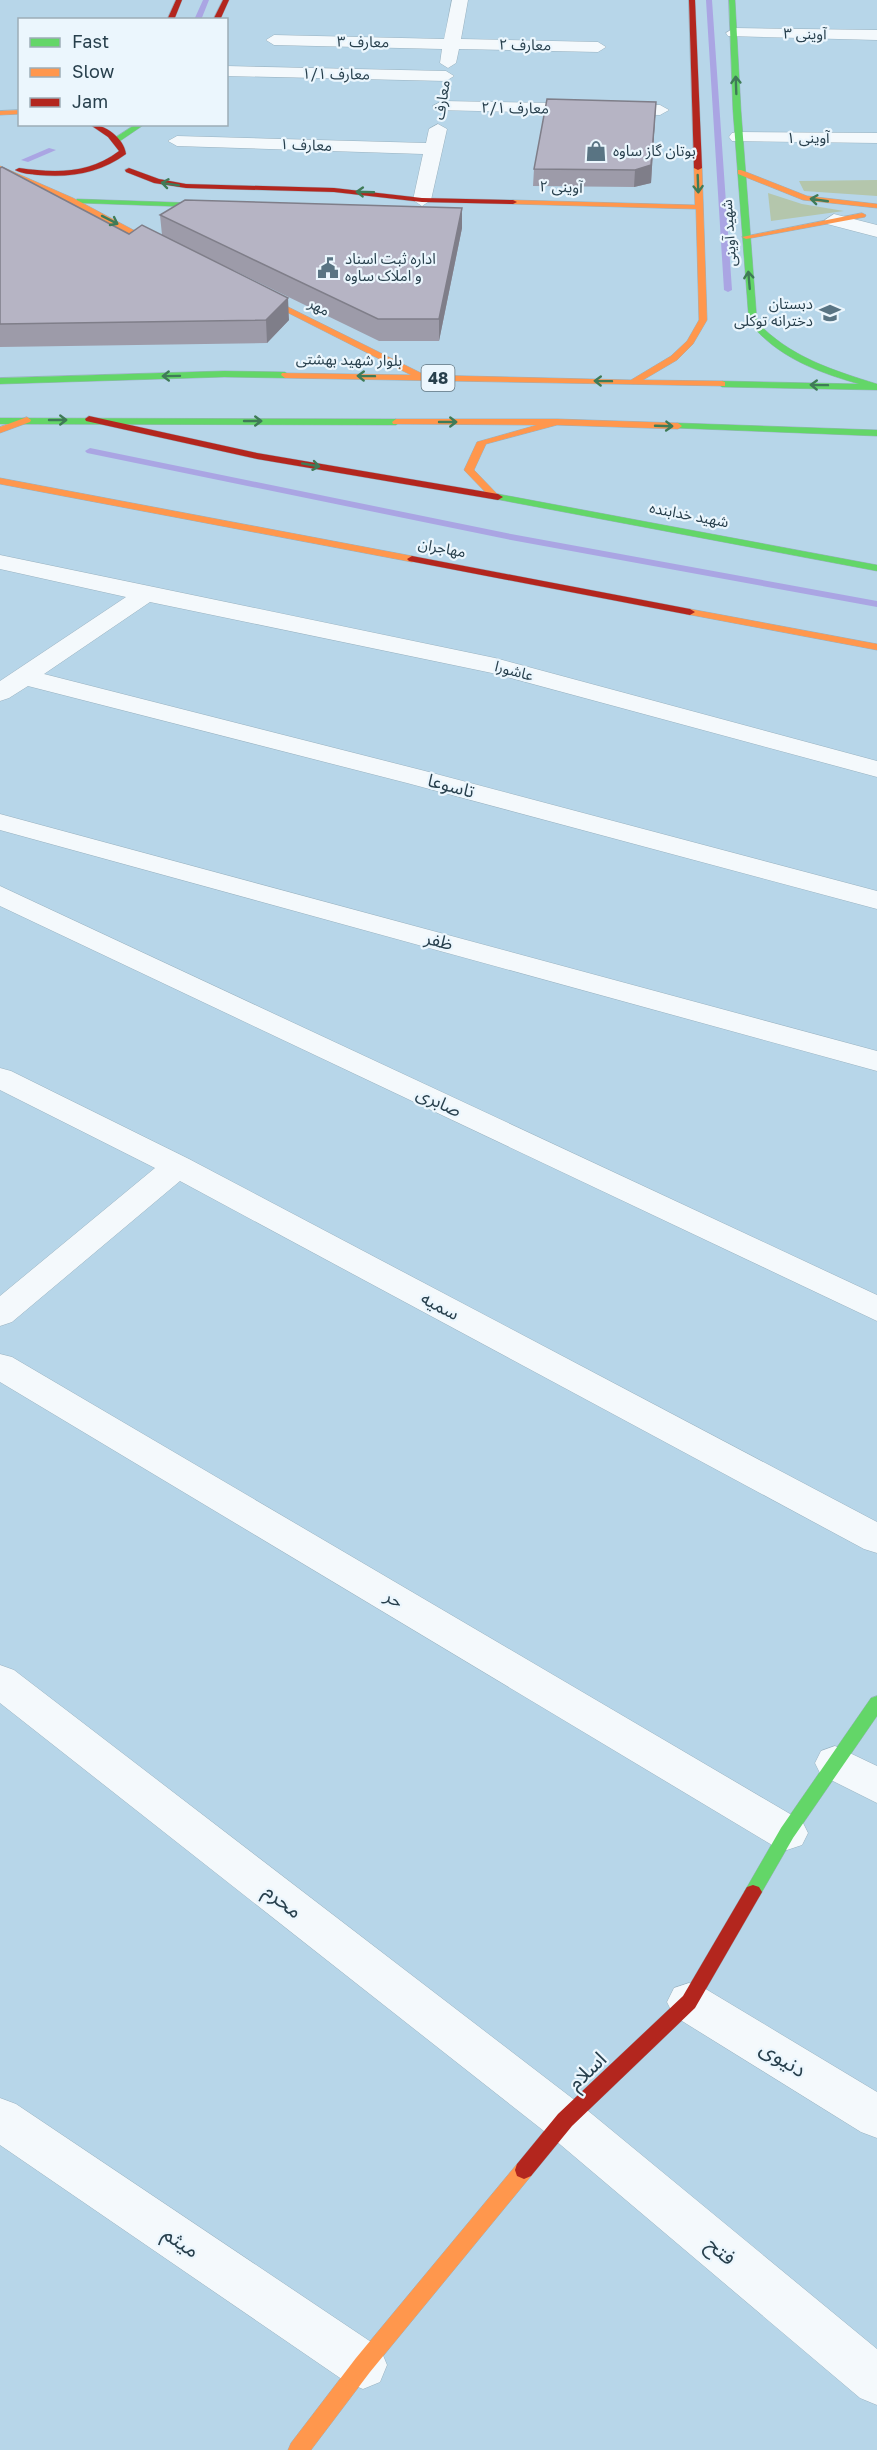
<svg xmlns="http://www.w3.org/2000/svg" width="877" height="2450" font-family="'Golos Text','Noto Sans Arabic',sans-serif">
<style>
.green{fill:#b4c6ac}
.lines{fill:none;stroke-linecap:round;stroke-linejoin:round}
.stream{fill:#aaa5e3;fill-rule:evenodd}
.street-casing{stroke:#99b2c0;stroke-width:1}
.fast-casing{stroke:#99b2c0;stroke-width:1}
.slow-casing{stroke:#99b2c0;stroke-width:1}
.jam-casing{stroke:#99b2c0;stroke-width:1}
.street{fill:#f4f9fc;fill-rule:evenodd}
.fast{fill:#63d668;fill-rule:evenodd}
.slow{fill:#ff974d;fill-rule:evenodd}
.jam{fill:#b3261e;fill-rule:evenodd}
.wall{fill:#9d9ba9}
.shaded-wall{fill:#7f7e89}
.building{fill:#b6b4c4;stroke:#7f7e89;stroke-width:1.5}
.oneway{stroke:#3f7b57}
.labels{text-anchor:middle;stroke-width:4.5;stroke-linejoin:round;paint-order:stroke}
.far-street-label{font-size:15px;fill:#273f4c;stroke:#ebf6fd}
.far-poi-label{font-size:15px;fill:#273f4c;stroke:#ebf6fd;text-anchor:start}
.shield{fill:#ebf6fd;stroke:#627681;stroke-width:1.5}
.shield-label{font-size:16px;font-weight:bold;fill:#273f4c}
.street-label{font-size:18px;fill:#273f4c;stroke:#ebf6fd}
.near-street-label{font-size:21px;fill:#273f4c;stroke:#ebf6fd}
</style>
<rect width="100%" height="100%" fill="#b7d6e9"/>
<path class="green" d="M877,180V196L804,191L799,181Z
M768,193L802,204L844,211L771,221Z"/>
<g class="lines">
<path class="stream" d="M203,0H209L201,20H194Z
M706,0H712L732,290L728,292L724,290Z
M49,148L56,150L28,162L21,160Z
M90,448L511,534L877,601V607L511,540L87,453L85,451Z"/>
<defs>
<path id="street" d="M452,0H468L461,39L598,42L606,47L598,52L459,49L456,63L448,68L440,63L442,49L274,45L266,40L274,35L444,39Z
M734,28L877,30V40L728,36L726,33Z
M226,66L446,71L454,76L446,81L227,76Z
M442,101L660,105L669,110L660,115L436,110L433,106Z
M438,124L447,129L431,200L422,206L413,200L423,154L177,146L168,141L177,136L426,143L429,129Z
M738,132L877,133V143L732,141L729,137L732,133Z
M834,214L877,225V237L827,224L825,220Z
M0,555L495,658L877,761V777L492,673L150,602L44,674L425,771L877,891V909L407,783L28,686L9,698L0,701V681L126,597L0,569Z
M0,814L877,1051V1071L0,830Z
M0,886L877,1295V1321L0,906Z
M0,1068L11,1071L189,1159L877,1522V1553L864,1549L180,1181L12,1322L0,1326V1296L155,1168L0,1090Z
M0,1354L12,1357L802,1821L808,1833L802,1845L787,1850L772,1845L0,1382Z
M0,1665L14,1670L581,2105L877,2349V2405L860,2398L549,2135L0,1703Z
M835,1746L877,1766V1803L821,1775L815,1763L821,1751Z
M689,1983L704,1988L877,2092V2138L861,2132L674,2016L667,2002L674,1988Z
M0,2098L16,2104L380,2348L387,2365L380,2382L363,2389L346,2382L0,2145Z"/>
<path id="fast" d="M729,0H735L741,111L757,322C790,357 832,370 877,384V390L722,387L718,384L722,381L859,384C817,372 777,357 749,322L733,111Z
M136,124H145L120,141L113,139Z
M77,199L194,203L198,205L194,207L80,203L76,201Z
M224,371L285,372L289,375L285,378L224,377L0,384V378Z
M0,418L396,419L400,422L396,425L0,424Z
M678,423L877,430V436L675,428V424Z
M498,494L877,565V571L495,499L493,497Z
M877,1696V1716L793,1838L759,1897L753,1899L747,1897L744,1892L747,1887L781,1828L871,1698Z"/>
<path id="slow" d="M20,110V114L0,115V111Z
M0,166L73,198L175,252L168,254L67,202L0,171Z
M698,166L702,168L707,320L693,344L677,360L643,380L722,381L725,382V386L285,378L281,375L282,373L411,375L245,291L252,289L425,375L631,380L671,356L687,341L699,320L696,209L513,204L509,202L513,200L695,205L694,168Z
M741,170L807,196L877,204V208L803,200L738,174V170Z
M862,213L866,215L865,217L746,239L742,237Z
M27,417L31,420L30,422L0,433V427Z
M396,419H557L678,423L682,426L678,429L557,425L486,444L474,470L499,496L494,499L491,498L464,470L477,442L537,425L393,424L392,422Z
M0,478L412,556L417,559L412,562L0,484Z
M690,609L877,644V650L686,614L685,612Z
M524,2161L531,2164L533,2170L531,2176L370,2372L311,2450H288L291,2443L356,2358L517,2164Z"/>
<path id="jam" d="M176,0H182L174,20H167Z
M223,0H229L220,20H213Z
M689,0H695L702,168L698,170L694,168Z
M89,124C105,124 124,138 126,154C100,173 71,178 38,175C31,174 22,174 15,170L19,168C55,173 89,174 119,151L108,137Z
M129,168L159,179L186,184L334,188L422,198L513,200L517,202L513,204L422,202L334,192L186,188L154,183L126,172L125,170Z
M89,416L257,453L498,494L503,497L498,500L257,459L86,421L85,419Z
M412,556L690,609L695,612L690,615L409,561L407,559Z
M753,1885L759,1887L762,1892L695,2008L572,2126L531,2176L524,2179L517,2176L515,2170L517,2164L558,2114L683,1996L747,1887Z"/>
</defs>
<use href="#street" class="street-casing"/>
<use href="#fast" class="fast-casing"/>
<use href="#slow" class="slow-casing"/>
<use href="#jam" class="jam-casing"/>
<use href="#street" class="street"/>
<use href="#fast" class="fast"/>
<use href="#slow" class="slow"/>
<use href="#jam" class="jam"/>
</g>
<path class="wall" d="M656,102L651,183L634,187L533,186L534,169Z
M0,168L129,234L162,235L160,215L462,228L439,341H379L233,270L289,320L267,343L0,347Z"/>
<path class="shaded-wall" d="M656,102L651,183L634,187L635,170Z
M462,208V228L439,341V319Z
M288,298L289,320L267,343L266,320Z"/>
<path class="building" d="M547,99L656,102L651,165L635,170L534,169Z
M2,167L129,234L142,225L288,298L266,320L0,324V168Z
M185,200L462,208L439,319H378L160,215Z"/>
<defs><path id="oneway-shaft" d="M-6 0H5M1.5-3L5.5 0L1.5 3" fill="none" stroke-width="1.6" stroke-linecap="round" stroke-linejoin="round" transform="scale(1.5)"/></defs>
<g class="oneway">
<use href="#oneway-shaft" transform="translate(736 85) rotate(-92)"/>
<use href="#oneway-shaft" transform="translate(170 184) rotate(-171)"/>
<use href="#oneway-shaft" transform="translate(698 184) rotate(88)"/>
<use href="#oneway-shaft" transform="translate(365 192) rotate(-178)"/>
<use href="#oneway-shaft" transform="translate(819 200) rotate(-172)"/>
<use href="#oneway-shaft" transform="translate(110 220) rotate(27)"/>
<use href="#oneway-shaft" transform="translate(749 280) rotate(-95)"/>
<use href="#oneway-shaft" transform="translate(171 376) rotate(179)"/>
<use href="#oneway-shaft" transform="translate(366 376) rotate(-179)"/>
<use href="#oneway-shaft" transform="translate(603 381) rotate(-179)"/>
<use href="#oneway-shaft" transform="translate(819 385) rotate(-179)"/>
<use href="#oneway-shaft" transform="translate(58 420)"/>
<use href="#oneway-shaft" transform="translate(253 421)"/>
<use href="#oneway-shaft" transform="translate(448 422)"/>
<use href="#oneway-shaft" transform="translate(664 426) rotate(2)"/>
<use href="#oneway-shaft" transform="translate(311 465) rotate(10)"/>
</g>
<defs>
<symbol id="shop-bare" viewBox="-9 -9 18 18"><path d="M-5-2.5h2.3a2.7 3.5 0 0 1 5.4 0H5L5.5 6h-11ZM-1.5-2.5h3a1.5 2.3 0 0 0-3 0Z" fill="#597483" stroke="#ebf6fd" stroke-width="2.5" paint-order="stroke"/></symbol>
<symbol id="civic-bare" viewBox="-9 -9 18 18"><path d="M-.6-6.5H3V-4.5H.6V-3L4-1V1h2V6H-6V1h2V-1L-.6-3ZM-1.2 2.5V6h2.4V2.5Z" fill="#597483" stroke="#ebf6fd" stroke-width="2.5" paint-order="stroke"/></symbol>
<symbol id="school-bare" viewBox="-9 -9 18 18"><path d="M0-5L7-2L0 1L-7-2ZM-4 1L0 2.5L4 1V4Q0 6-4 4Z" fill="#597483" stroke="#ebf6fd" stroke-width="2.5" paint-order="stroke"/></symbol>
</defs>
<g fill-rule="evenodd">
<use href="#shop-bare" x="581" y="136" width="30" height="30"/>
<use href="#civic-bare" x="313" y="253" width="30" height="30"/>
<use href="#school-bare" x="815" y="298" width="30" height="30"/>
</g>
<g class="labels">
<g class="far-street-label">
<text transform="translate(805 34) rotate(1)" y="5">آوینی ۳</text>
<text transform="translate(363 42) rotate(1)" y="5">معارف ۳</text>
<text transform="translate(525 45) rotate(1)" y="5">معارف ۲</text>
<text transform="translate(336 74) rotate(1)" y="5">معارف ۱/۱</text>
<text transform="translate(442 100) rotate(-81)" y="5">معارف</text>
<text transform="translate(515 108) rotate(1)" y="5">معارف ۲/۱</text>
<text x="808" y="143">آوینی ۱</text>
<text transform="translate(306 145) rotate(2)" y="5">معارف ۱</text>
<text transform="translate(561 187) rotate(2)" y="5">۲ آوینی</text>
<text transform="translate(729 233) rotate(-94)" y="5">شهید آوینی</text>
<text transform="translate(319 307) rotate(27)" y="5">مهر</text>
<text transform="translate(349 360) rotate(1)" y="5">بلوار شهید بهشتی</text>
<text transform="translate(689 515) rotate(11)" y="5">شهید خدابنده</text>
<text transform="translate(442 548) rotate(11)" y="5">مهاجران</text>
<text transform="translate(514 671) rotate(15)" y="5">عاشورا</text>
</g>
<g class="far-poi-label">
<text x="613" y="156">بوتان گاز ساوه</text>
<text x="345" y="264">اداره ثبت اسناد<tspan x="345" dy="17">و املاک ساوه</tspan></text>
<text x="813" y="309" text-anchor="end">دبستان<tspan x="813" dy="17">دخترانه توکلی</tspan></text>
</g>
<rect class="shield" x="421.5" y="365" width="33" height="26" rx="4.5"/>
<g class="shield-label">
<text x="438" y="384">48</text>
</g>
<g class="street-label">
<text transform="translate(451 786) rotate(15)" y="6">تاسوعا</text>
<text transform="translate(439 941) rotate(15)" y="6">ظفر</text>
<text transform="translate(439 1102) rotate(25)" y="6">صابری</text>
<text transform="translate(440 1306) rotate(28)" y="6">سمیه</text>
<text transform="translate(394 1599) rotate(31)" y="6">حر</text>
</g>
<g class="near-street-label">
<text transform="translate(283 1901) rotate(38)" y="7">محرم</text>
<text transform="translate(783 2059) rotate(32)" y="7">دنیوی</text>
<text transform="translate(587 2071) rotate(-44)" y="7">اسلام</text>
<text transform="translate(181 2242) rotate(34)" y="7">میثم</text>
<text transform="translate(721 2251) rotate(40)" y="7">فتح</text>
</g>
</g>
<rect x="18" y="18" width="210" height="108" fill="#ebf6fd" stroke="#9dadb6" stroke-width="1.5"/>
<rect x="30" y="38" width="30" height="9" fill="#63d668" stroke="#9dadb6" stroke-width="1.5"/>
<text x="72" y="48" font-size="18" fill="#273f4c">Fast</text>
<rect x="30" y="68" width="30" height="9" fill="#ff974d" stroke="#9dadb6" stroke-width="1.5"/>
<text x="72" y="78" font-size="18" fill="#273f4c">Slow</text>
<rect x="30" y="98" width="30" height="9" fill="#b3261e" stroke="#9dadb6" stroke-width="1.5"/>
<text x="72" y="108" font-size="18" fill="#273f4c">Jam</text>
</svg>
